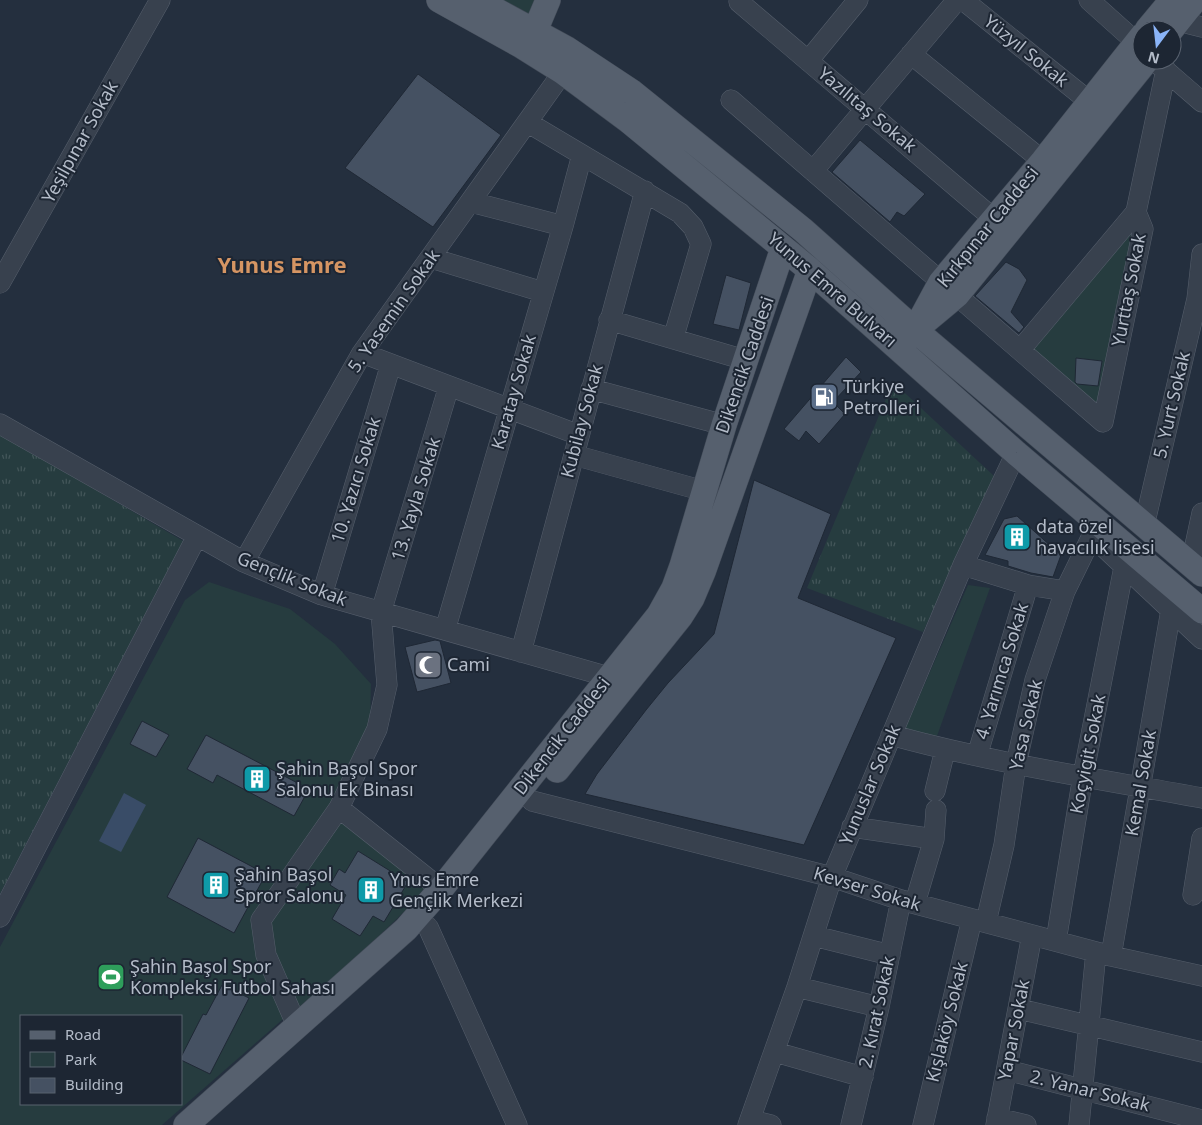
<svg xmlns="http://www.w3.org/2000/svg" width="1202" height="1125" font-family="'Noto Sans',sans-serif">
<style>
.grass{fill:url(#grass-tufts)}
.green{fill:#263c3f;fill-rule:evenodd}
.water{fill:#394c67}
.building{fill:#455162;stroke:#1f2835}
.lines{fill:none;stroke-linecap:round;stroke-linejoin:round}
.minor-casing{stroke:#565f6c;stroke-width:21}
.major-casing{stroke:#414a57;stroke-width:26}
.minor{stroke:#38414e;stroke-width:20}
.major{stroke:#56606e;stroke-width:25}
.labels{text-anchor:middle;stroke-width:4;stroke-linejoin:round;paint-order:stroke}
.street-label{font-size:18px;fill:#b4bcc9;stroke:#1d2633}
.poi-label{font-size:18px;fill:#b4bcc9;stroke:#1d2633;text-anchor:start}
.district-label{font-size:22px;font-weight:bold;fill:#d59563;stroke:#1d2633}
</style>
<defs>
<pattern id="grass-tufts" width="24" height="20" patternUnits="userSpaceOnUse" patternTransform="scale(1.25)"><rect width="24" height="20" fill="#263c3f"/><path d="M3 7l-1-3M5 7V3M7 7l1-3M15 17l-1-3M17 17v-4M19 17l1-3" fill="none" stroke="#435659"/></pattern>
</defs>
<rect width="100%" height="100%" fill="#242f3e"/>
<path class="grass" d="M893,382L994,476L923,632L807,588Z
M0,434L183,541L0,894Z"/>
<path class="green" d="M495,0H541L533,21Z
M1131,226L1135,231L1098,411L1027,349Z
M209,582L290,609L335,644L371,684L370,730L343,813L432,885L333,980L282,1020L162,1125H0V947L185,600ZM21,1016H181V1104H21Z
M968,585L990,588L937,736L905,729Z"/>
<path class="water" d="M124,793L146,805L121,852L99,841Z"/>
<path class="building" d="M418,74L501,135L433,227L345,168Z
M860,140L925,194L904,216L897,212L890,222L832,172Z
M1006,262L1019,269L1027,280L1011,312L1024,327L1019,333L975,296Z
M726,275L751,283L739,330L713,324Z
M846,357L861,372L833,402L845,414L819,444L806,431L799,441L784,429Z
M1076,358L1102,361L1098,386L1077,384L1075,382Z
M754,480L831,514L798,598L896,638L804,845L585,794L597,774L646,710L668,683L714,634Z
M1017,516L1061,555L1053,577L1031,573L1008,566V561L985,555L1004,519Z
M435,640L440,641L451,683L417,692L405,647Z
M142,721L169,735L156,757L130,744Z
M206,735L309,789L294,816L217,775L213,783L187,769Z
M198,838L266,874L234,933L167,897Z
M358,851L408,882L384,922L373,916L360,936L332,919L346,895L330,885L339,869L345,873Z
M222,985L249,998L210,1074L181,1060V1057L203,1014L206,1015Z"/>
<g class="lines">
<defs>
<path id="minor" d="M741,0L739,2L994,219
M963,0L1090,102
M1089,0L1137,43
M1178,21L1202,27
M911,54L1043,161
M808,61L858,0
M1158,64L1202,102
M731,100L1103,422L1143,229L1136,212L1166,70
M527,122L680,213L693,227L701,244L673,339
M813,171L957,0
M471,202L563,226
M431,258L543,292
M0,283L160,0
M609,320L745,360
M1020,350L1136,212
M362,353L579,435
M591,389L724,425
M0,424L244,562L322,595L609,677
M574,455L704,491
M1144,526L1197,299L1202,254
M244,562L362,353L563,72
M1191,564L1202,513
M963,565L1028,585L1065,591
M322,595L391,364
M445,630L563,226L582,155
M521,652L645,191
M891,735C993,763 1098,779 1202,798
M977,756L1028,585
M935,791L945,750
M532,801L832,877L901,900L1111,956L1202,976
M339,808L441,889
M852,827L934,839
M1193,895L1202,838
M915,903L934,839L936,810
M0,917L197,536
M986,922L1004,845L1016,764L1035,680L1065,591L1092,536L1202,639
M428,927L517,1125
M814,936L890,955
M1056,941L1083,776L1124,567
M1111,956L1171,610
M797,987L879,1007
M1019,1009L1202,1052
M297,1026L266,955L261,920L339,808L377,729L387,685L381,612L449,386
M775,1052L863,1077
M1007,1070L1202,1120
M997,1118L1026,1125
M750,1120L771,1125
M748,1125L797,987L832,877L963,565L1016,453
M851,1125L879,1007L901,900
M923,1125L972,919
M996,1125L1032,935
M1079,1125L1096,952"/>
<path id="major" d="M439,0L520,45L563,72L629,121L810,270L1016,453L1202,611
M477,0L567,49L632,92L803,230L915,330L1202,574
M1147,30L1172,0
M1171,30L1195,0
M535,31L548,0
M921,319L941,282L1043,161L1142,36
M904,343L915,330L957,295L1147,60
M557,770L680,617L692,598L703,572L810,270
M186,1125L406,929L441,889L659,615L674,588L682,566L724,425L783,248"/>
</defs>
<use href="#minor" class="minor-casing"/>
<use href="#major" class="major-casing"/>
<use href="#minor" class="minor"/>
<use href="#major" class="major"/>
</g>
<defs>
<symbol id="fuel-square" viewBox="-11 -11 22 22"><rect x="-9" y="-9" width="18" height="18" rx="4" fill="#5c6f8a" stroke="#1d2633"/><path d="M-5.5-6h7V0h2V4h1.3V-2.5L3-4.5l.8-.8L6-3V5H2.5V1h-1V6h-7ZM-4.2-4.7v3.2H.2V-4.7Z" fill="#fff"/></symbol>
<symbol id="building-square" viewBox="-11 -11 22 22"><rect x="-9" y="-9" width="18" height="18" rx="4" fill="#0f9aa8" stroke="#1d2633"/><path d="M-4-6H4V6H1V3H-1V6H-4ZM-2.5-4.3h1.7v1.8h-1.7ZM.8-4.3h1.7v1.8H.8ZM-2.5-1h1.7V.8h-1.7ZM.8-1h1.7V.8H.8Z" fill="#fff"/></symbol>
<symbol id="mosque-square" viewBox="-11 -11 22 22"><rect x="-9" y="-9" width="18" height="18" rx="4" fill="#6b7280" stroke="#1d2633"/><path d="M3.5-4.9A6 6 0 1 0 3.5 4.9A5 5 0 1 1 3.5-4.9Z" fill="#fff"/></symbol>
<symbol id="stadium-square" viewBox="-11 -11 22 22"><rect x="-9" y="-9" width="18" height="18" rx="4" fill="#2e9e5b" stroke="#1d2633"/><path d="M0-5a6.5 5 0 1 0 0 10a6.5 5 0 1 0 0-10ZM-3.5-1.8h7v3.6h-7Z" fill="#fff"/></symbol>
</defs>
<g fill-rule="evenodd">
<use href="#fuel-square" x="808" y="381" width="32" height="32"/>
<use href="#building-square" x="1001" y="521" width="32" height="32"/>
<use href="#mosque-square" x="412" y="649" width="32" height="32"/>
<use href="#building-square" x="241" y="763" width="32" height="32"/>
<use href="#building-square" x="200" y="869" width="32" height="32"/>
<use href="#building-square" x="355" y="874" width="32" height="32"/>
<use href="#stadium-square" x="95" y="961" width="32" height="32"/>
</g>
<g class="labels">
<g class="street-label">
<text transform="translate(1026 51) rotate(39)" y="6">Yüzyıl Sokak</text>
<text transform="translate(867 110) rotate(40)" y="6">Yazılıtaş Sokak</text>
<text transform="translate(80 142) rotate(-61)" y="6">Yeşilpınar Sokak</text>
<text transform="translate(988 227) rotate(-51)" y="6">Kırkpınar Caddesi</text>
<text transform="translate(832 290) rotate(41)" y="6">Yunus Emre Bulvarı</text>
<text transform="translate(1129 290) rotate(-79)" y="6">Yurttaş Sokak</text>
<text transform="translate(394 311) rotate(-55)" y="6">5. Yasemin Sokak</text>
<text transform="translate(745 365) rotate(-71)" y="6">Dikencik Caddesi</text>
<text transform="translate(514 392) rotate(-74)" y="6">Karatay Sokak</text>
<text transform="translate(1172 405) rotate(-77)" y="6">5. Yurt Sokak</text>
<text transform="translate(582 421) rotate(-75)" y="6">Kubilay Sokak</text>
<text transform="translate(356 480) rotate(-73)" y="6">10. Yazıcı Sokak</text>
<text transform="translate(416 499) rotate(-73)" y="6">13. Yayla Sokak</text>
<text transform="translate(292 579) rotate(22)" y="6">Gençlik Sokak</text>
<text transform="translate(1002 671) rotate(-73)" y="6">4. Yarımca Sokak</text>
<text transform="translate(1026 725) rotate(-77)" y="6">Yasa Sokak</text>
<text transform="translate(562 736) rotate(-52)" y="6">Dikencik Caddesi</text>
<text transform="translate(1088 754) rotate(-79)" y="6">Koçyigit Sokak</text>
<text transform="translate(1141 783) rotate(-80)" y="6">Kemal Sokak</text>
<text transform="translate(870 785) rotate(-67)" y="6">Yunuslar Sokak</text>
<text transform="translate(867 889) rotate(17)" y="6">Kevser Sokak</text>
<text transform="translate(877 1012) rotate(-78)" y="6">2. Kırat Sokak</text>
<text transform="translate(947 1022) rotate(-76)" y="6">Kışlaköy Sokak</text>
<text transform="translate(1014 1030) rotate(-79)" y="6">Yapar Sokak</text>
<text transform="translate(1090 1091) rotate(14)" y="6">2. Yanar Sokak</text>
</g>
<g class="poi-label">
<text x="843" y="393">Türkiye<tspan x="843" dy="21">Petrolleri</tspan></text>
<text x="1036" y="533">data özel<tspan x="1036" dy="21">havacılık lisesi</tspan></text>
<text x="447" y="671">Cami</text>
<text x="276" y="775">Şahin Başol Spor<tspan x="276" dy="21">Salonu Ek Binası</tspan></text>
<text x="235" y="881">Şahin Başol<tspan x="235" dy="21">Spror Salonu</tspan></text>
<text x="390" y="886">Ynus Emre<tspan x="390" dy="21">Gençlik Merkezi</tspan></text>
<text x="130" y="973">Şahin Başol Spor<tspan x="130" dy="21">Kompleksi Futbol Sahası</tspan></text>
</g>
<g class="district-label">
<text x="282" y="273">Yunus Emre</text>
</g>
</g>
<rect x="20" y="1015" width="162" height="90" fill="#1d2633" stroke="#59626f"/>
<rect x="30" y="1031" width="25" height="8" fill="#56606e" stroke="#59626f"/>
<text x="65" y="1040" font-size="15" fill="#b4bcc9">Road</text>
<rect x="30" y="1052" width="25" height="15" fill="#263c3f" stroke="#59626f"/>
<text x="65" y="1065" font-size="15" fill="#b4bcc9">Park</text>
<rect x="30" y="1078" width="25" height="15" fill="#455162" stroke="#59626f"/>
<text x="65" y="1090" font-size="15" fill="#b4bcc9">Building</text>
<g transform="translate(1157 45) rotate(195)"><circle r="24" fill="#1d2633" stroke="#59626f"/>
<path d="M0-4L9 19L0 12L-9 19Z" fill="#8ab4f8"/>
<text y="-8" font-size="14" font-weight="bold" text-anchor="middle" fill="#b4bcc9">N</text>
</g>
</svg>
